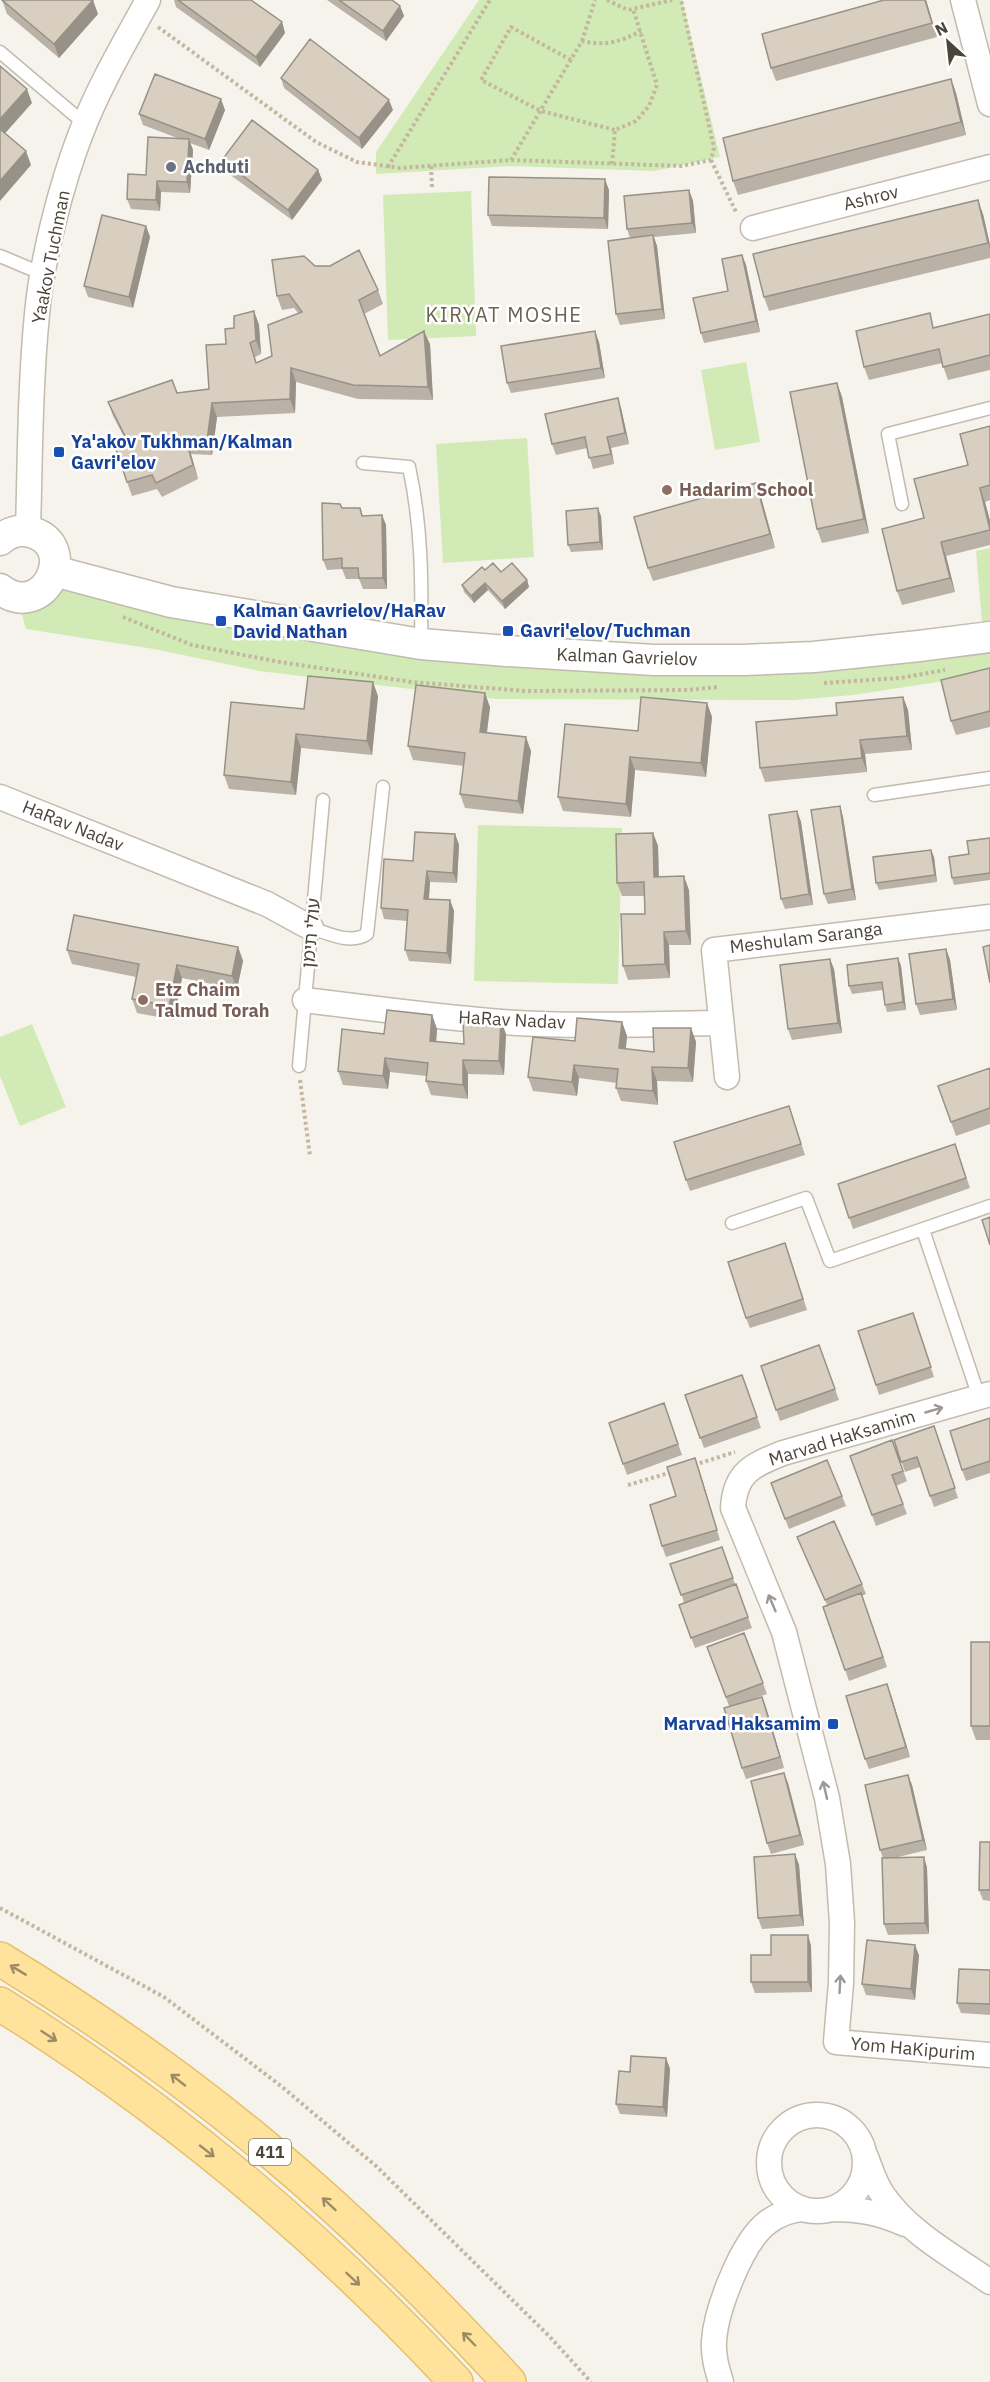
<svg xmlns="http://www.w3.org/2000/svg" width="990" height="2382" font-family="'IBM Plex Sans','Noto Sans Hebrew',sans-serif">
<style>
.green{fill:#d2eab5}
.lines{fill:none;stroke-linecap:round;stroke-linejoin:round}
.service-casing{stroke:#c2bbae;stroke-width:15}
.minor-casing{stroke:#c2bbae;stroke-width:27}
.tertiary-casing{stroke:#c2bbae;stroke-width:33}
.primary-casing{stroke:#e6c16a;stroke-width:36}
.path{stroke:#c4b79f;stroke-width:4;stroke-dasharray:3 3;stroke-linecap:butt}
.service{stroke:#fff;stroke-width:12}
.minor{stroke:#fff;stroke-width:24}
.tertiary{stroke:#fff;stroke-width:30}
.primary{stroke:#ffe39c;stroke-width:33}
.wall{fill:#bab2a6}
.shaded-wall{fill:#979187}
.building{fill:#d8cfc1;stroke:#979187;stroke-width:1.5}
.oneway{stroke:#9c9892}
.oneway2{stroke:#9c8c66}
.worship-dot{fill:#6b7280;stroke:#fff;stroke-width:2}
.transit-dot{fill:#1a4fb4;stroke:#fff;stroke-width:2}
.education-dot{fill:#8d6e63;stroke:#fff;stroke-width:2}
.labels{text-anchor:middle;stroke-width:5;stroke-linejoin:round;paint-order:stroke}
.shield{fill:#fff;stroke:#817c74;stroke-width:1.5}
.shield-label{font-size:16px;font-weight:bold;fill:#4b4439}
.worship-label{font-size:18px;font-weight:bold;fill:#5b616d;stroke:#fff;text-anchor:start}
.street-label{font-size:18px;fill:#4b4439;stroke:#fff}
.transit-label{font-size:18px;font-weight:bold;fill:#164399;stroke:#fff;text-anchor:start}
.education-label{font-size:18px;font-weight:bold;fill:#785e54;stroke:#fff;text-anchor:start}
.neighbourhood-label{font-size:20px;letter-spacing:1.5px;fill:#6e6250;stroke:#fff}
</style>
<rect width="100%" height="100%" fill="#f6f3ec"/>
<path class="green" d="M479,0H682L720,157L654,171L509,166L376,174V152Z
M471,191L476,336L388,340L383,195Z
M746,362L760,442L715,450L701,370Z
M527,438L534,557L443,563L436,444Z
M990,548V621L982,622L976,551Z
M60,583L173,616L256,634L351,648L460,660L990,648V674L853,695L794,700L496,699L259,671L154,649L26,629L21,611Z
M478,825L622,828L618,984L474,981Z
M32,1024L66,1107L20,1126L0,1076V1037Z"/>
<g class="lines">
<defs>
<path id="service" d="M0,52L85,124
M0,256L43,274
M363,463L409,467C422,527 422,582 421,644
M902,504L888,434L990,408
M874,795L990,778
M311,928C328,933 350,945 367,934L383,787
M299,1066L323,800
M732,1223L806,1198L830,1261L990,1206
M923,1230L979,1397"/>
<path id="minor" d="M963,0L990,104
M753,228L990,167
M28,532C30,459 30,386 37,314C42,259 61,185 81,133C99,86 124,44 148,0
M0,797L267,904L311,928
M305,1000C370,1008 435,1017 501,1022C574,1027 648,1024 721,1023
M727,1077L714,950L990,917
M990,1394L783,1453C753,1465 735,1472 733,1508L784,1632L827,1798L838,1864L842,1923L841,1983L836,2042L990,2055
M769 2163a48 48 0 1 1 96 0a48 48 0 1 1-96 0Z
M866,2157C871,2170 875,2184 883,2195C909,2233 953,2256 990,2282
M832,2209C861,2209 879,2213 905,2224
M721,2382C717,2369 713,2356 714,2341C716,2310 742,2241 768,2222C779,2214 790,2210 802,2209"/>
<path id="tertiary" d="M0,540C9,532 19,529 31,532C81,546 44,623 0,589
M54,571L171,602L421,644L507,651L654,660H743L814,657L919,646L990,637"/>
<path id="primary" d="M0,1959C97,2018 191,2084 277,2157C359,2226 437,2304 509,2382
M0,2004C168,2108 322,2238 456,2382"/>
</defs>
<use href="#service" class="service-casing"/>
<use href="#minor" class="minor-casing"/>
<use href="#tertiary" class="tertiary-casing"/>
<use href="#primary" class="primary-casing"/>
<path class="path" d="M607,0L628,10L672,0
M158,27L316,142L357,162L400,168L511,160L681,166L711,160L714,148L681,0
M582,41L595,0
M571,60L511,27L481,80L541,111L615,130
M511,160L582,41C606,46 620,42 641,31
M711,160L737,214
M612,164L615,130L636,121L649,106L657,85L633,9
M431,166L432,187
M388,167L490,0
M123,617L192,645L280,662L412,682L526,691L688,690L718,687
M824,683L900,678L945,670
M300,1080L310,1156
M694,1465L735,1452
M628,1485L672,1472
M0,1908L164,1997L281,2086L376,2166L549,2336L591,2382"/>
<use href="#service" class="service"/>
<use href="#minor" class="minor"/>
<use href="#tertiary" class="tertiary"/>
<use href="#primary" class="primary"/>
</g>
<path class="wall" d="M2,0L98,14L59,58L7,14Z
M174,0H251L282,22L285,33L260,67L176,7Z
M327,0H392L400,6L404,16L386,41Z
M884,0H926L937,37L776,81L771,68Z
M281,78L393,110L362,149L284,88Z
M951,79L956,93L966,135L738,195L733,181Z
M225,110L209,150L190,143L193,150L190,193L161,192L160,211L131,209L127,199L146,175L180,139L143,125L139,114Z
M222,160L318,170L322,180L292,220L225,171Z
M609,190L608,229L492,226L488,215Z
M689,190L693,201L696,233L654,237L657,246L665,319L620,325L616,314L630,238L627,229Z
M983,214L990,245V258L769,311L764,297Z
M146,226L150,237L133,308L88,297L84,286Z
M742,255L746,265L760,332L704,343L701,333L728,291Z
M315,266L378,290L383,304L364,314L380,356L430,344L433,400L358,399L296,382L295,413L217,417L212,455L191,454L198,479L162,497L157,489L132,496L127,482L124,437L113,416L108,402L209,389L226,344L234,328L254,311L259,325L261,354L255,357L256,363L272,356L298,313L294,308L282,310L277,296Z
M990,314V370L948,380L942,363L869,380L864,367L935,327Z
M599,342L605,378L511,393L507,383Z
M837,383L842,397L869,533L822,543L817,529Z
M618,398L621,408L629,444L611,448L614,464L593,469L587,448L556,455L552,444Z
M990,426V500L985,502L990,521V545L946,556L955,592L902,605L897,591L924,518L968,465Z
M761,497L775,548L653,581L648,568Z
M342,508H360L363,516L382,515L386,525L387,589H363L359,579H346L342,569L327,570L323,560Z
M601,516L603,550L571,552L568,545Z
M485,570L501,572L527,580L529,587L505,609L488,590L474,603L464,592L462,585Z
M990,668V727L956,735L951,721Z
M378,696L372,755L301,748L296,795L229,789L224,775L304,709Z
M903,697L908,710L912,750L865,754L867,772L765,782L760,768L837,715Z
M707,703L712,717L706,777L635,770L631,817L563,811L558,797L638,731Z
M490,707L487,733L531,751L523,814L465,808L460,794L464,766L413,760L408,746Z
M840,806L843,817L856,900L828,904L824,894Z
M797,811L801,822L813,905L785,909L781,899Z
M653,833L658,846L659,877L689,890L691,945H669L670,978L628,980L623,966L645,914L644,896H622L617,883Z
M455,834L459,845L457,883L430,882L429,899L450,900L454,911L451,964L409,961L405,950L407,921L384,919L381,908L413,861Z
M990,838V880L954,885L952,878Z
M934,857L937,882L879,890L876,883Z
M238,947L243,961L237,989L182,978L174,1020L137,1013L132,999L136,977L72,964L67,950Z
M946,949L950,960L957,1010L920,1015L916,1004Z
M898,958L901,966L906,1010L887,1012L885,1005L883,990L852,994L849,986Z
M834,969L842,1033L792,1040L788,1029Z
M432,1015L437,1029L436,1042L464,1044L506,1034L504,1075L468,1074V1099L431,1095L426,1081V1076L390,1072L388,1089L343,1085L338,1071L384,1034Z
M622,1022L627,1036L626,1049L654,1052L691,1028L696,1042L693,1082L657,1081L658,1105L621,1101L616,1088L617,1083L579,1078L577,1096L533,1091L528,1077L575,1041Z
M990,1068V1124L956,1136L938,1086Z
M789,1106L805,1155L690,1191L686,1180Z
M955,1144L970,1188L853,1229L838,1184Z
M789,1254L807,1310L750,1328L746,1318Z
M913,1313L934,1377L879,1395L876,1385Z
M819,1345L839,1400L780,1421L761,1366Z
M742,1375L761,1428L704,1448L685,1395Z
M664,1403L682,1455L627,1475L609,1423Z
M990,1418V1473L966,1481L962,1470Z
M934,1426L958,1498L934,1507L920,1467L905,1472L894,1440Z
M892,1440L907,1481L896,1486L907,1514L876,1526L850,1456Z
M699,1469L720,1540L666,1557L662,1546L676,1496Z
M771,1483L842,1496L846,1506L789,1529Z
M797,1537L862,1584L866,1594L862,1596L887,1667L849,1681L823,1607L827,1605Z
M722,1547L735,1584H736L752,1628L695,1648L679,1605L684,1602L670,1564Z
M744,1633L767,1694L753,1699L762,1697L784,1768L746,1779L742,1768L729,1706L707,1647Z
M990,1642V1740H976L971,1726Z
M891,1695L910,1757L869,1769L865,1759Z
M908,1775L912,1785L927,1850L894,1858L924,1857L927,1868L929,1934L888,1935L884,1924L883,1858L880,1850Z
M788,1783L804,1845L771,1854L767,1843Z
M990,1842V1901L983,1900L979,1890Z
M795,1854L799,1865L804,1926L762,1929L758,1918Z
M808,1935L811,1946L812,1992L755,1993L751,1982L771,1955Z
M919,1955L915,2000L866,1995L862,1984Z
M990,1970V2015L961,2013L957,2003Z
M666,2058L670,2069L667,2117L620,2114L616,2104L630,2072Z"/>
<path class="shaded-wall" d="M93,0L98,14L59,58L54,44Z
M925,0H926L927,3L937,37Z
M400,6L404,16L386,41L383,31Z
M282,22L285,33L260,67L256,57Z
M951,79L956,93L966,135L961,122Z
M27,89L32,103L0,139V119Z
M221,99L225,110L209,150L205,139Z
M389,100L393,110L362,149L359,138Z
M189,139L193,150L190,193L187,182Z
M26,151L31,165L0,201V181Z
M318,170L322,180L292,220L288,210Z
M605,179L609,190L608,229L604,218Z
M157,181L161,192L160,211L156,200Z
M689,190L693,201L696,233L692,223Z
M978,200L983,214L990,245V249Z
M146,226L150,237L133,308L129,297Z
M653,235L657,246L665,319L662,309Z
M742,255L746,265L760,332L756,321Z
M254,311L259,325L261,354L256,340Z
M424,331L430,344L433,400L428,387Z
M595,331L599,342L605,378L601,368Z
M291,368L296,382L295,413L290,399Z
M837,383L842,397L869,533L864,519Z
M618,398L621,408L629,444L625,433Z
M212,403L217,417L212,455L207,441Z
M607,437L611,448L614,464L611,454Z
M186,440L191,454L198,479L193,465Z
M756,483L761,497L775,548L770,534Z
M980,488L985,502L990,521V528Z
M598,508L601,516L603,550L600,542Z
M382,515L386,525L387,589L383,578Z
M941,542L946,556L955,592L950,578Z
M527,580L529,587L505,609L502,601Z
M485,583L488,590L474,603L471,596Z
M373,682L378,696L372,755L367,741Z
M485,693L490,707L485,746L480,732Z
M903,697L908,710L912,750L907,736Z
M707,703L712,717L706,777L701,763Z
M296,734L301,748L296,795L291,782Z
M526,737L531,751L523,814L518,801Z
M860,740L865,754L867,772L862,758Z
M630,757L635,770L631,817L626,804Z
M840,806L843,817L856,900L852,889Z
M797,811L801,822L813,905L809,894Z
M653,833L658,846L659,891L654,877Z
M455,834L459,845L457,883L453,873Z
M931,850L934,857L937,882L935,875Z
M427,871L430,882L428,909L424,899Z
M684,876L689,890L691,945L686,931Z
M450,900L454,911L451,964L447,953Z
M664,932L669,945L670,978L665,964Z
M238,947L243,961L237,989L232,976Z
M946,949L950,960L957,1010L953,999Z
M898,958L901,966L906,1010L903,1002Z
M830,959L834,969L842,1033L838,1023Z
M177,965L182,978L174,1020L169,1006Z
M432,1015L437,1029L435,1055L430,1041Z
M501,1020L506,1034L504,1075L499,1061Z
M622,1022L627,1036L624,1062L619,1048Z
M691,1028L696,1042L693,1082L688,1068Z
M385,1058L390,1072L388,1089L383,1076Z
M463,1060L468,1074V1099L463,1085Z
M574,1065L579,1078L577,1096L572,1082Z
M652,1067L657,1081L658,1105L653,1091Z
M695,1458L699,1469L720,1540L717,1530Z
M887,1684L891,1695L910,1757L906,1747Z
M762,1697L766,1707L784,1768L780,1757Z
M784,1773L788,1783L804,1845L800,1835Z
M908,1775L912,1785L927,1850L923,1840Z
M795,1854L799,1865L804,1926L800,1915Z
M924,1857L927,1868L929,1934L925,1923Z
M808,1935L811,1946L812,1992L808,1982Z
M915,1945L919,1955L915,2000L911,1989Z
M666,2058L670,2069L667,2117L663,2107Z"/>
<path class="building" d="M2,0H93L54,44Z
M178,0H251L282,22L256,57Z
M339,0H392L400,6L383,31Z
M884,0H925L932,23L771,68L762,34Z
M310,39L389,100L359,138L281,78Z
M0,66L27,89L0,119Z
M155,74L221,99L205,139L139,114Z
M951,79L961,122L733,181L723,138Z
M252,120L318,170L288,210L222,160Z
M0,129L26,151L0,181Z
M148,137L189,139L187,182L157,181L156,200L127,199L128,174L146,175Z
M489,177L605,179L604,218L488,215Z
M689,190L692,223L627,229L624,196Z
M978,200L988,243L764,297L753,254Z
M102,215L146,226L129,297L84,286Z
M653,235L662,309L616,314L608,241Z
M359,250L378,290L359,300L380,356L424,331L428,387L353,385L291,368L290,399L212,403L207,441L186,440L193,465L156,483L152,475L127,482L114,443L125,436L108,402L172,380L177,393L209,389L206,345L226,344L225,329L234,328V316L254,311L256,340L250,343L256,363L272,356L268,325L302,312L289,294L277,296L272,260L304,256L315,266H330Z
M742,255L756,321L701,333L693,298L728,291L722,259Z
M930,313L933,328L990,314V355L943,367L939,349L864,367L856,331Z
M595,331L601,368L507,383L501,346Z
M837,383L864,519L817,529L790,392Z
M618,398L625,433L607,437L611,454L589,458L585,437L552,444L545,414Z
M990,426V485L980,488L990,530L941,542L950,578L897,591L882,529L924,518L914,479L968,465L960,434Z
M756,483L770,534L648,568L634,517Z
M322,503L340,504L342,508H360L362,516L382,515L383,578H359L358,568H342V558L323,560Z
M598,508L600,542L568,545L566,511Z
M493,563L501,572L512,563L527,580L502,601L485,583L471,596L462,585L482,567L485,570Z
M990,668V711L951,721L941,680Z
M308,676L373,682L367,741L296,734L291,782L224,775L231,702L304,709Z
M416,685L485,693L480,732L526,737L518,801L460,794L465,753L408,746Z
M641,697L707,703L701,763L630,757L626,804L558,797L565,724L638,731Z
M903,697L907,736L860,740L862,758L760,768L756,722L837,715L836,703Z
M840,806L852,889L824,894L811,810Z
M797,811L809,894L781,899L769,815Z
M415,832L455,834L453,873L427,871L424,899L450,900L447,953L405,950L408,910L381,908L384,859L413,861Z
M653,833L654,877L684,876L686,931L664,932L665,964L623,966L621,914H645L644,882L617,883L616,834Z
M990,838V873L952,878L949,857L969,854L967,841Z
M931,850L935,875L876,883L873,857Z
M74,915L238,947L232,976L177,965L169,1006L132,999L139,964L67,950Z
M990,945V983L983,947Z
M946,949L953,999L916,1004L909,954Z
M898,958L903,1002L885,1005L882,982L849,986L847,965Z
M830,959L838,1023L788,1029L780,965Z
M387,1010L432,1015L430,1041L464,1044L463,1020H501L499,1061L463,1060V1085L426,1081L428,1063L385,1058L383,1076L338,1071L342,1029L384,1034Z
M577,1018L622,1022L619,1048L654,1052L653,1028H691L688,1068L652,1067L653,1091L616,1088L618,1069L574,1065L572,1082L528,1077L533,1037L575,1041Z
M990,1068V1108L951,1122L938,1086Z
M789,1106L801,1144L686,1180L674,1142Z
M955,1144L966,1178L849,1218L838,1184Z
M990,1217V1245L982,1220Z
M785,1243L803,1299L746,1318L728,1262Z
M913,1313L931,1367L876,1385L858,1331Z
M819,1345L835,1389L776,1410L761,1366Z
M742,1375L757,1417L700,1438L685,1395Z
M664,1403L678,1444L623,1464L609,1423Z
M990,1418V1461L962,1470L950,1431Z
M934,1426L955,1488L930,1496L917,1457L901,1462L894,1440Z
M892,1440L903,1471L892,1475L903,1504L872,1515L850,1456Z
M695,1458L717,1530L662,1546L650,1505L676,1496L667,1467Z
M827,1460L842,1496L785,1519L771,1483Z
M834,1521L862,1584L825,1600L797,1537Z
M722,1547L733,1578L681,1595L670,1564Z
M736,1584L748,1617L691,1638L679,1605Z
M861,1593L883,1657L845,1670L823,1607Z
M744,1633L763,1683L726,1697L707,1647Z
M971,1642H990V1726H971Z
M887,1684L906,1747L865,1759L846,1696Z
M762,1697L780,1757L742,1768L724,1708Z
M784,1773L800,1835L767,1843L751,1781Z
M908,1775L923,1840L880,1850L865,1785Z
M980,1842H990V1890H979Z
M795,1854L800,1915L758,1918L754,1857Z
M924,1857L925,1923L884,1924L882,1858Z
M771,1935H808V1982H751V1955H771Z
M867,1940L915,1945L911,1989L862,1984Z
M959,1969L990,1970V2004L957,2003Z
M631,2056L666,2058L663,2107L616,2104L619,2071L630,2072Z"/>
<defs><path id="oneway-shaft" d="M-6 0H5M1.5-3L5.5 0L1.5 3" fill="none" stroke-width="1.6" stroke-linecap="round" stroke-linejoin="round" transform="scale(1.5)"/></defs>
<g class="oneway">
<use href="#oneway-shaft" transform="translate(934 1410) rotate(-16)"/>
<use href="#oneway-shaft" transform="translate(772 1603) rotate(-113)"/>
<use href="#oneway-shaft" transform="translate(825 1790) rotate(-103)"/>
<use href="#oneway-shaft" transform="translate(840 1984) rotate(-87)"/>
</g>
<g class="oneway2">
<use href="#oneway-shaft" transform="translate(18 1970) rotate(-149)"/>
<use href="#oneway-shaft" transform="translate(49 2036) rotate(33)"/>
<use href="#oneway-shaft" transform="translate(178 2080) rotate(-142)"/>
<use href="#oneway-shaft" transform="translate(207 2151) rotate(38)"/>
<use href="#oneway-shaft" transform="translate(329 2204) rotate(-137)"/>
<use href="#oneway-shaft" transform="translate(353 2279) rotate(43)"/>
<use href="#oneway-shaft" transform="translate(469 2339) rotate(-134)"/>
</g>
<circle class="worship-dot" cx="171" cy="167" r="6"/>
<g class="transit-dot">
<rect x="53" y="446" width="12" height="12" rx="3"/>
<rect x="215" y="615" width="12" height="12" rx="3"/>
<rect x="502" y="625" width="12" height="12" rx="3"/>
<rect x="827" y="1718" width="12" height="12" rx="3"/>
</g>
<g class="education-dot">
<circle cx="667" cy="490" r="6"/>
<circle cx="143" cy="1000" r="6"/>
</g>
<g class="labels">
<rect class="shield" x="249" y="2139" width="42" height="26" rx="4.5"/>
<g class="shield-label">
<text x="270" y="2158">411</text>
</g>
<g class="worship-label">
<text x="183" y="173">Achduti</text>
</g>
<g class="street-label">
<text transform="translate(871 198) rotate(-14)" y="6">Ashrov</text>
<text transform="translate(51 257) rotate(-79)" y="6">Yaakov Tuchman</text>
<text transform="translate(627 657) rotate(2)" y="6">Kalman Gavrielov</text>
<text transform="translate(73 826) rotate(22)" y="6">HaRav Nadav</text>
<text transform="translate(311 933) rotate(-85)" y="6">עולי תימן</text>
<text transform="translate(806 938) rotate(-7)" y="6">Meshulam Saranga</text>
<text transform="translate(512 1020) rotate(3)" y="6">HaRav Nadav</text>
<text transform="translate(842 1438) rotate(-17)" y="6">Marvad HaKsamim</text>
<text transform="translate(913 2049) rotate(5)" y="6">Yom HaKipurim</text>
</g>
<g class="transit-label">
<text x="71" y="448">Ya'akov Tukhman/Kalman<tspan x="71" dy="21">Gavri'elov</tspan></text>
<text x="233" y="617">Kalman Gavrielov/HaRav<tspan x="233" dy="21">David Nathan</tspan></text>
<text x="520" y="637">Gavri'elov/Tuchman</text>
<text x="821" y="1730" text-anchor="end">Marvad Haksamim</text>
</g>
<g class="education-label">
<text x="679" y="496">Hadarim School</text>
<text x="155" y="996">Etz Chaim<tspan x="155" dy="21">Talmud Torah</tspan></text>
</g>
<g class="neighbourhood-label">
<text x="504" y="322">KIRYAT MOSHE</text>
</g>
</g>
<g transform="translate(948 42) rotate(333)" stroke="#ffffff" stroke-width="4.5" paint-order="stroke">
<path d="M0-4.5L10 22L0 15L-10 22Z" fill="#4b4439"/>
<text y="-9" font-size="16" font-weight="bold" text-anchor="middle" fill="#4b4439">N</text>
</g>
</svg>
